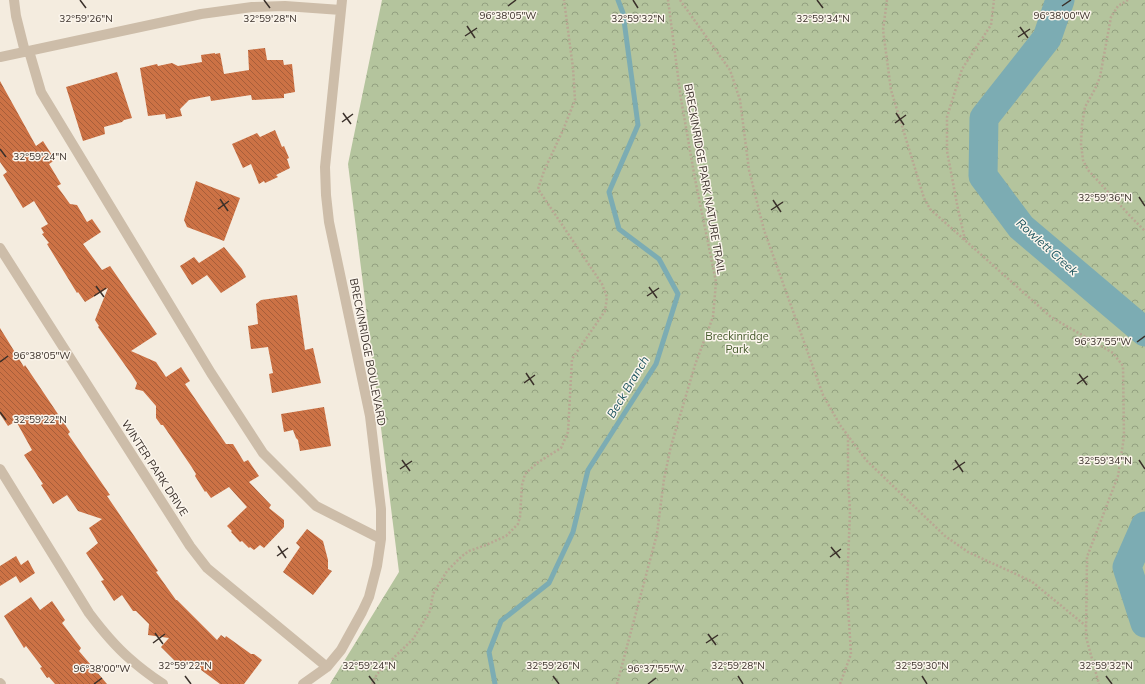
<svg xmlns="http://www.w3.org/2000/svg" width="1145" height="684" font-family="Mulish,sans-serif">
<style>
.park{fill:url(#park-crowns)}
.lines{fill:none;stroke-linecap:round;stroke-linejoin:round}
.stream{stroke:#7cacb3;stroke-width:5}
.river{stroke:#7cacb3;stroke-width:29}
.building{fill:url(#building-back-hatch)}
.path{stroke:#b9a793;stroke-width:2.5;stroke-dasharray:2 2;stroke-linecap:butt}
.minor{stroke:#cdbda9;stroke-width:10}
.ticks{fill:none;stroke:#3a302a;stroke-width:1.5}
.labels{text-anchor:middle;stroke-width:3;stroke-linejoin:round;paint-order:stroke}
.street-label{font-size:11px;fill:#3a302a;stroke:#fbf5ec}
.park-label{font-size:11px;fill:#455a2c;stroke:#fbf5ec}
.water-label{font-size:12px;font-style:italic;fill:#1c545e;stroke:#fbf5ec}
.ticks-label{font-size:10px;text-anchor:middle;fill:#3a302a;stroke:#fbf5ec;stroke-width:3;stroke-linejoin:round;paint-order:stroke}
</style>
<defs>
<pattern id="park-crowns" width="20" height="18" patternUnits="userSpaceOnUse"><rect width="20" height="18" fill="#b4c49d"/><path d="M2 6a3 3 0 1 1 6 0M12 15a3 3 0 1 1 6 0" fill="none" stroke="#93a080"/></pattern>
<pattern id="building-back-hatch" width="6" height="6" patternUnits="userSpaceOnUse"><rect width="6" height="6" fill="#cc7245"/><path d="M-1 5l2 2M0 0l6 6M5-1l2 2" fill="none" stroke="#a75e3a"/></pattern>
</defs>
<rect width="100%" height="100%" fill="#f4ecdf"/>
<path class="park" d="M382,0H1145V684H330L399,572L348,164Z"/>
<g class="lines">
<path class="stream" d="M495,684L489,652L501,621L549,583L573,532L588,470L656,364L678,294L659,259L619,229L609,192L638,125L623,13L618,0"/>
<path class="river" d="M1060,0L1047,38L984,118L983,176L1021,227L1145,332
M1145,526L1127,567L1145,623"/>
</g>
<path class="building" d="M265,48L267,60H283L284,65L292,64L295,92L284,94V98L252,100L251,95L211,101L210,96L189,100L180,109L182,116L166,119L165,114L148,116L140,68L157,64L158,66L172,63L178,66L202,62L201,55L215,53V54L220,53L224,74L249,70L248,50Z
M117,72L132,118L124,120L122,122L104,127L105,134L83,141L66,87Z
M0,81L36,146L43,141L55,160L49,164L61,184L57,186L70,204L77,205L87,222L92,219L101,232L83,244L102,270L110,266L157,334L131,351L156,362L166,377L181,367L190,381L185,384L226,444H233L244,462L248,460L259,476L249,482L271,505L269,508L284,520V527L264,548L260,545L254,550L250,547L249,548L242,541L240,542L231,532L232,531L227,526L247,507L229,487L211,498L206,491L205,492L195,476L196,474L191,466L163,425H161L156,418V406L143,391L135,389L137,383L132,375L98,327L99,326L95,320L108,288L85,302L78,292L77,293L47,244L49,243L42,234L44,233L41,228L48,224L34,201L23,208L3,175L7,172L0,162Z
M275,130L282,147L284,146L289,158L287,159L290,168L276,175L278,177L265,183L264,181L259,184L251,164L243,168L232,144L257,133L260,137Z
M196,181L240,198L224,241L187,227L184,220Z
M224,247L242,269L246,277L221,293L207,275L192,285L180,266L194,257L199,263Z
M297,295L305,350L313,348L321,383L272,393L269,374L273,373L268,347L251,349L248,326L258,324L256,304L261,300Z
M0,328L24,367L25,365L70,432L68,434L110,495L107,496L158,571L156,572L176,600H177L217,640L221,635L225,638L226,636L251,654H254L262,660L244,684H220L189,661L182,668L161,647L169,638L148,635L149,624L136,611H133L122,595L114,601L101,581L104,580L86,553L98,543L89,528L102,519L78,511L67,495L53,504L41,485L43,484L24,455L32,450L16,421L8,426L0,414Z
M324,407L331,446L300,451L298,440L296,438L293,430L284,432L281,414Z
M307,529L323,541L328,560V569L332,571L313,595L283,572L300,547L296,543Z
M16,556L21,565L28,560L35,573L20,583L16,576L0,586V566Z
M31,597L40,610L52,601L65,620L62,623L81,648L79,651L107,684H55L49,677L47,678L40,668L42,667L26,646L24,648L4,616Z"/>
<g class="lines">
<path class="path" d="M680,0L730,70L740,100L749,170L764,230L823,395L840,425L866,460L945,536L968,552L1031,581L1086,626
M887,0L883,30L891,90L924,198L930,209L1051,317L1113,353L1123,366L1124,437L1118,476L1087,557L1086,637L1099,684
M1128,0L1118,6L1111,17L1100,77L1095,89L1085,107L1082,125L1081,144L1083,160L1088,170L1132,218L1145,231
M965,240L958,209L947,151V117L962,69L991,25L994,0
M372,684L377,674L413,639L420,628L430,611L433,594L447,571L462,556L469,551L486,545L506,536L518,524L520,517L522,485L525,474L537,463L561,448L568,432L572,359L605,311L607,297L602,284L538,189L544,171L563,130L575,100L573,68L564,0
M617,684L657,534L664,479L671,446L695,365L713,317L716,282L695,179L681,99L668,0
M840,684L851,654L847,589L850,511L848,479V437"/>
<path class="minor" d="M14,0L16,16L25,52
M29,51L41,92L211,373L263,453L316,506L381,539
M0,57L201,14L252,7L285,6L341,10
M0,248L190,546L207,568L327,667
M0,469L89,613C101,629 114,645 129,658C139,667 151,676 163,684
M0,683L1,684
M303,684L327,667L341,650L362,612L369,597L377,566L381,539V509L370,416L329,222L326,195L325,167L342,0"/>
</g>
<path class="ticks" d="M80,0L86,8M264,0L270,8M633,0L638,8M817,0L823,8M508,6L516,0M1062,6L1071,0M467,26L475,38M1020,27L1028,38M465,36L477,28M1018,37L1030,29M343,113L351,124M896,113L904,125M342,122L353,114M895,123L906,115M0,149L6,157M1139,197L1145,206M220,199L228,211M773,200L781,212M218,209L229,201M771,210L783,202M96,286L104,297M649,287L657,298M94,296L106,288M647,296L659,288M1137,342L1145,336M0,362L8,356M526,373L534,385M1079,374L1087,385M524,383L535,375M1077,384L1088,376M0,412L6,420M402,460L410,471M955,460L963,472M1139,460L1145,469M400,469L412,461M953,470L965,462M278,546L286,558M831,547L840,558M277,556L288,548M830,557L841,549M155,633L163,644M708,634L716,645M153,643L165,634M706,643L718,635M185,676L191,684M369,676L375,684M553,676L559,684M738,676L743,684M922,676L927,684M1106,676L1112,684M94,684L102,678M648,684L656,678"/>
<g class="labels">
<g class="street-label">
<text transform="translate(705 179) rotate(80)" y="4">BRECKINRIDGE PARK NATURE TRAIL</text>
<text transform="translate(368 352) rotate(79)" y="4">BRECKINRIDGE BOULEVARD</text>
<text transform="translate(155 468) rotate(57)" y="4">WINTER PARK DRIVE</text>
</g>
<g class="park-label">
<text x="737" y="340">Breckinridge<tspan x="737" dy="13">Park</tspan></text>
</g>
<g class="water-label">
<text transform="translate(1047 247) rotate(42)" y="4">Rowlett Creek</text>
<text transform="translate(628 387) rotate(-59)" y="4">Beck Branch</text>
</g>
</g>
<g class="ticks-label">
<text x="1062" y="19">96°38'00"W</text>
<text x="508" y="19">96°38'05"W</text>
<text x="86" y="22">32°59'26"N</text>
<text x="270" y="22">32°59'28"N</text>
<text x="638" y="22">32°59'32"N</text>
<text x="823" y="22">32°59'34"N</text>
<text x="40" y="160">32°59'24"N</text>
<text x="1105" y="201">32°59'36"N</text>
<text x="1103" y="345">96°37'55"W</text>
<text x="42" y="359">96°38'05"W</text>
<text x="40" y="423">32°59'22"N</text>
<text x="1105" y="464">32°59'34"N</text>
<text x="185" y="669">32°59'22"N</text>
<text x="369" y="669">32°59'24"N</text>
<text x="553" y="669">32°59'26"N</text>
<text x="738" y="669">32°59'28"N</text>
<text x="922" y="669">32°59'30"N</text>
<text x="1106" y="669">32°59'32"N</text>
<text x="102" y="672">96°38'00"W</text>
<text x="656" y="672">96°37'55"W</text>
</g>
</svg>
